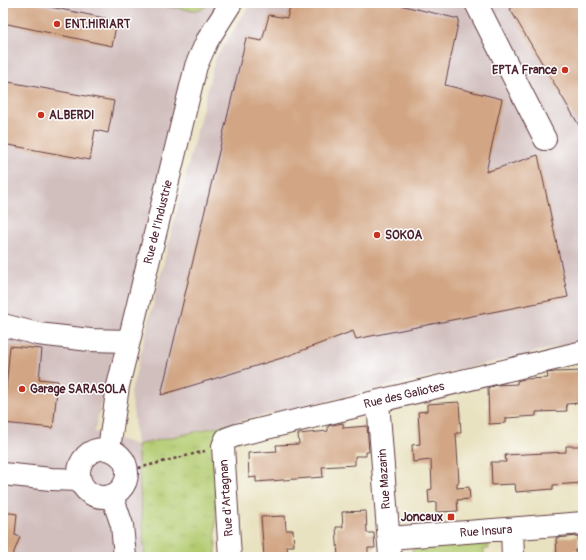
<svg xmlns="http://www.w3.org/2000/svg" width="586" height="560" font-family="Pangolin,sans-serif">
<style>
.industrial{fill:#d1bfbe}
.grass{fill:#b3cb70;stroke:#7e754e}
.park{fill:url(#park-tufts);stroke:#7e754e}
.garden{fill:url(#garden-dots);stroke:#7e754e}
.building{fill:#d2a684}
.lines{fill:none;stroke-linecap:round;stroke-linejoin:round}
.minor-casing{stroke:#623c42;stroke-width:24}
.path{stroke:#623c42;stroke-width:2.5;stroke-dasharray:3 3;stroke-linecap:butt}
.minor{stroke:#fff;stroke-width:22}
.poi-dot{fill:#c8321e;stroke:#fff;stroke-width:1.5}
.labels{text-anchor:middle;stroke-width:3;stroke-linejoin:round;paint-order:stroke}
.poi-label{font-size:12px;font-weight:bold;fill:#4a1f2b;stroke:#fff;text-anchor:start}
.street-label{font-size:12px;fill:#4a1f2b;stroke:#fff}
</style>
<defs>
<pattern id="park-tufts" width="24" height="20" patternUnits="userSpaceOnUse"><rect width="24" height="20" fill="#b3cb70"/><path d="M3 7l-1-3M5 7V3M7 7l1-3M15 17l-1-3M17 17v-4M19 17l1-3" fill="none" stroke="#9bae61"/></pattern>
<pattern id="garden-dots" width="8" height="8" patternUnits="userSpaceOnUse"><rect width="8" height="8" fill="#b3cb70"/><path d="M2 2h.1M6 6h.1" fill="none" stroke="#9bae61" stroke-width="1.8" stroke-linecap="round"/></pattern>
</defs>
<rect width="100%" height="100%" fill="#fff"/>
<filter id="ink" filterUnits="userSpaceOnUse"><feTurbulence type="fractalNoise" baseFrequency=".025" numOctaves="2"/><feDisplacementMap in="SourceGraphic" scale="8" xChannelSelector="R" yChannelSelector="G"/><feConvolveMatrix kernelMatrix="1 2 1 2 8 2 1 2 1" color-interpolation-filters="sRGB"/></filter>
<filter id="wash" filterUnits="userSpaceOnUse"><feTurbulence type="fractalNoise" baseFrequency=".012" numOctaves="4" result="noise"/><feDisplacementMap in="SourceGraphic" scale="16" xChannelSelector="R" yChannelSelector="G"/><feGaussianBlur stdDeviation="0.9" result="paint"/><feColorMatrix in="noise" values="0 0 0 0 0 0 0 0 0 0 0 0 0 0 0 0 0 1.4 0 .05"/><feComposite in="paint" operator="in"/></filter>
<g filter="url(#wash)">
<rect width="100%" height="100%" fill="#e9e2c1"/>
<path class="industrial" d="M3,3H221L122,329L94,432L137,445L131,392L215,59L251,3H583V341L137,445L145,557H3Z"/>
<path class="grass" d="M488,543L489,549H484V557H413L412,549Z"/>
<path class="park" d="M234,423L215,439L216,557H145L137,445Z"/>
<path class="garden" d="M142,3H211L200,10H189Z"/>
<g id="blocks">
<path class="building" d="M3,3H31L109,19L108,25L116,26L112,46L3,23Z
M291,3H391L459,19L445,85L502,99L486,172L538,155L568,297L356,339L353,331L285,357L161,395L246,38L262,41L269,15L287,18Z
M519,3H583V132L510,9Z
M3,81L114,101L108,133L95,130L90,160L3,144Z
M10,346L42,349L39,379L58,381L53,428L3,423V399H5Z
M583,371V403L566,404L567,411L536,412V416L506,418V423L489,424L488,388L497,385L517,384V381L524,379L548,378L547,373L555,372Z
M459,402L461,433H456L459,482L457,483V488L469,487L470,499L457,500L458,511L436,512V502L429,503L428,490L432,489L431,460L413,462L412,445L420,444L418,412L427,411V404Z
M343,423V428L367,426L369,452H366V456H355V465L322,467L323,477L256,482V477L249,478L248,453L277,451L276,445L299,444L298,434L328,431V426Z
M566,446H582V448H583V483L553,485V489L516,492L515,484L492,485L491,462H506L505,455L566,452Z
M366,511L367,533H374L375,548H368V557H338L336,527H343L342,512Z
M3,512L17,514L15,535L20,537L14,552L13,557H3Z
M285,516L286,530H293L294,546H287L288,557H264L261,517Z
M578,536L579,550H575V557H557L556,538Z"/>
</g>
</g>
<g filter="url(#ink)">
<use href="#blocks" fill-opacity="0" stroke="#623c42" stroke-width="1"/>
<g class="lines">
<defs>
<path id="minor" d="M476,3L545,139
M3,325L38,334L90,340L129,341
M378,402L390,557
M79 473a24 24 0 1 1 48 0a24 24 0 1 1-48 0Z
M109,449L118,386L196,66L207,41L231,3
M3,474L51,479L79,480
M112,496L122,525L125,557
M512,529L513,557
M389,538L583,523
M230,557L223,446L226,439L237,435L583,352"/>
</defs>
<use href="#minor" class="minor-casing"/>
<path class="path" d="M127,471L205,451"/>
<use href="#minor" class="minor"/>
</g>
</g>
<g class="poi-dot">
<circle cx="57" cy="24" r="4"/>
<circle cx="565" cy="70" r="4"/>
<circle cx="41" cy="115" r="4"/>
<circle cx="377" cy="235" r="4"/>
<circle cx="22" cy="389" r="4"/>
<rect x="447" y="513" width="8" height="8" rx="2"/>
</g>
<g class="labels">
<g class="poi-label">
<text x="65" y="28">ENT.HIRIART</text>
<text x="557" y="74" text-anchor="end">EPTA France</text>
<text x="49" y="119">ALBERDI</text>
<text x="385" y="239">SOKOA</text>
<text x="30" y="393">Garage SARASOLA</text>
<text x="443" y="521" text-anchor="end">Joncaux</text>
</g>
<g class="street-label">
<text transform="translate(158 222) rotate(-76)" y="4">Rue de l'Industrie</text>
<text transform="translate(404 395) rotate(-13)" y="4">Rue des Galiotes</text>
<text transform="translate(384 479) rotate(-94)" y="4">Rue Mazarin</text>
<text transform="translate(226 498) rotate(-94)" y="4">Rue d'Artagnan</text>
<text transform="translate(486 531) rotate(-4)" y="4">Rue Insura</text>
</g>
</g>
<rect width="586" height="560" fill="none" stroke="#fff" stroke-width="16"/>
</svg>
